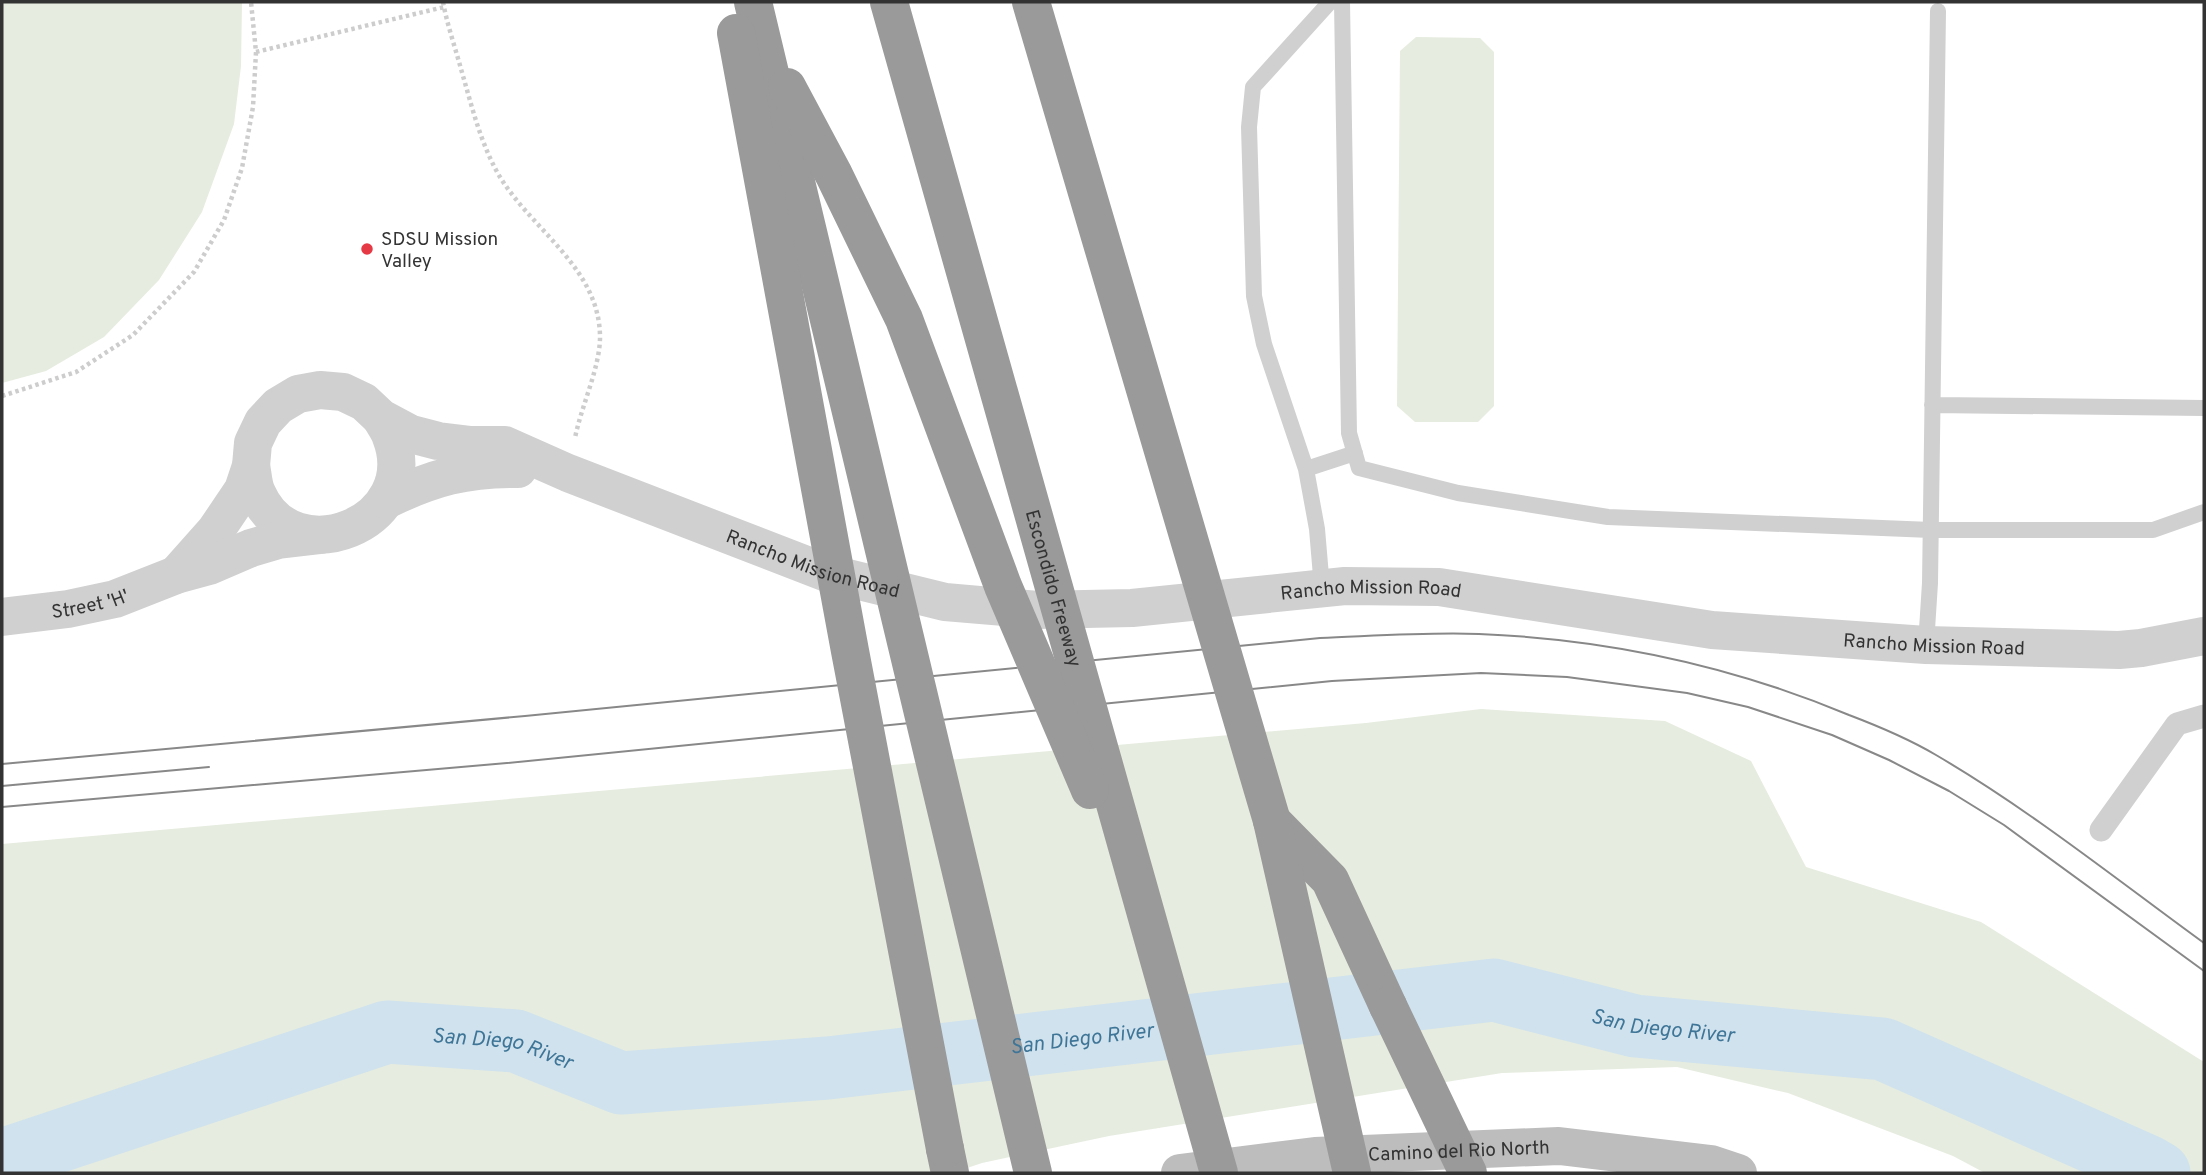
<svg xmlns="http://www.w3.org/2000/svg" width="2206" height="1175" font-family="Overpass,sans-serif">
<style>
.green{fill:#e6ecdf}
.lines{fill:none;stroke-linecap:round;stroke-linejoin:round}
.river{stroke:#cfe2ee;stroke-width:63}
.path{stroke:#cdcdcd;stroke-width:4.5;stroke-dasharray:3.5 3.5;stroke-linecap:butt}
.service{stroke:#d0d0d0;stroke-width:16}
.pedestrian{stroke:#d0d0d0;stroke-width:23}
.tertiary{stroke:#d0d0d0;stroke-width:38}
.secondary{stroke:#bdbdbd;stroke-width:38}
.motorway{stroke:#9a9a9a;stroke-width:38}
.tram{stroke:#888;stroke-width:2}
.motorway-bridge{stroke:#9a9a9a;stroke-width:38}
.poi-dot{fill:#e63946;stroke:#fff;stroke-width:2.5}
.labels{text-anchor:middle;stroke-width:7;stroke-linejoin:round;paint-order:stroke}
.poi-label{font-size:19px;fill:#333;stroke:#fff;text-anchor:start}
.street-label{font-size:19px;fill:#333;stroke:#fff}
.water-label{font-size:21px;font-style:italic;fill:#3f7597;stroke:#fff}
</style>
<rect width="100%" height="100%" fill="#fff"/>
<path class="green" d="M2,2H242L241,66L234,124L202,212L159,280L104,337L46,371L2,383Z
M1416,37L1480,38L1494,52V406L1478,422H1415L1397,406L1400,51Z
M1481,709L1665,721L1751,761L1806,867L1981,922L2204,1062V1173H1985L1953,1156L1788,1093L1677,1067L1502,1073L1109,1136L982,1163L952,1173H2V844L1366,723Z"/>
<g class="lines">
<path class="river" id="s1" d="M2,1160L387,1032L516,1041L621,1083L828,1068L1494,990L1635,1026L1883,1049L2147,1166L2159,1173"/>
<path class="path" d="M443,2C447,24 455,47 461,69C471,103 479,138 496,170C527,228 601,266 600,339C599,370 581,407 575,438
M256,52L444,7
M2,396L76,372L133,335L194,272L224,220L242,168L253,107L256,52L251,2"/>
<path class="service" d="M1342,2L1349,433L1359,468L1458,493L1608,517L1931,530H2153L2204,512
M1932,405L2204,408
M1306,469L1355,453
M1322,588L1317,529L1306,469L1264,344L1254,296L1249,127L1253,87L1330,2
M1926,645L1930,583L1938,11"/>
<path class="pedestrian" d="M2101,830L2177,724L2204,716"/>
<g class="tertiary">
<path d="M251,466C253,474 253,485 257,493C293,576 424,523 391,437C389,430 384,424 381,418"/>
<path d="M386,500C432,478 466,468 518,469"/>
<path id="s2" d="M176,575L216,530L243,490L251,466L253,443L263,422L278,406L298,394L320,390L343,392L364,402L381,418L411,434L438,441L471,445H505L568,473L827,573L945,602L1038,610L1132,608L1345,586L1439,587L1712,630L1926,645L2119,650L2141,648L2204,636"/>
<path id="s3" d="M2,617L68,609L115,599L176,575L209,566L251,548L278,540L321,535"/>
</g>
<path class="secondary" id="s4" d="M1180,1173L1315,1156L1559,1146L1711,1164L1738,1173"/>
<path class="motorway" d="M1272,821L1330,880L1388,1006
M945,1149L950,1173"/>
<path class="tram" d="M2,764L525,716L1320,638C1373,636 1426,632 1479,634C1606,639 1732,666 1849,715C1878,726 1909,739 1936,755C2030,810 2116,879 2204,943
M2,786L209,767
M2,807L507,763L1332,681L1481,673L1567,677L1687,693L1748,707L1832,735L1889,760L1949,791L2004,825L2204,971"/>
<g class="motorway-bridge">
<path d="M753,2L1033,1173"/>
<path id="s5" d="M889,2L1219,1173"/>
<path d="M1031,2L1272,821L1352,1173"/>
<path d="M736,33L850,651L945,1149"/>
<path d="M787,87L834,175L904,319L1003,586L1090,790"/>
<path d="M1388,1006L1468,1173"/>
</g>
</g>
<circle class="poi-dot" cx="367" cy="249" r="7"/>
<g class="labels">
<g class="poi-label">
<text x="381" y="245">SDSU Mission<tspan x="381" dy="22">Valley</tspan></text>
</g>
<g class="street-label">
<text dy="7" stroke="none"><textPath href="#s2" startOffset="777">Rancho Mission Road</textPath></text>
<text dy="7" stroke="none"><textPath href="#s5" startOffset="609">Escondido Freeway</textPath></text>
<text dy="7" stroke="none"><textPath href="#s2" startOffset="1342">Rancho Mission Road</textPath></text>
<text dy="7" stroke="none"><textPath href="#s3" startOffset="89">Street 'H'</textPath></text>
<text dy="7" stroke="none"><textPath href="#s2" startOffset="1909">Rancho Mission Road</textPath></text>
<text dy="7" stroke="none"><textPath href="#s4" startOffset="280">Camino del Rio North</textPath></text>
</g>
<g class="water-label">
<text dy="7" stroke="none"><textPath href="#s1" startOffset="1699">San Diego River</textPath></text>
<text dy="7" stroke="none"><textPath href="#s1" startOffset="1111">San Diego River</textPath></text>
<text dy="7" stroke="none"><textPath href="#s1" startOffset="523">San Diego River</textPath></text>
</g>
</g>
<rect width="2206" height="1175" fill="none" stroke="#333333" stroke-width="7"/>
</svg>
